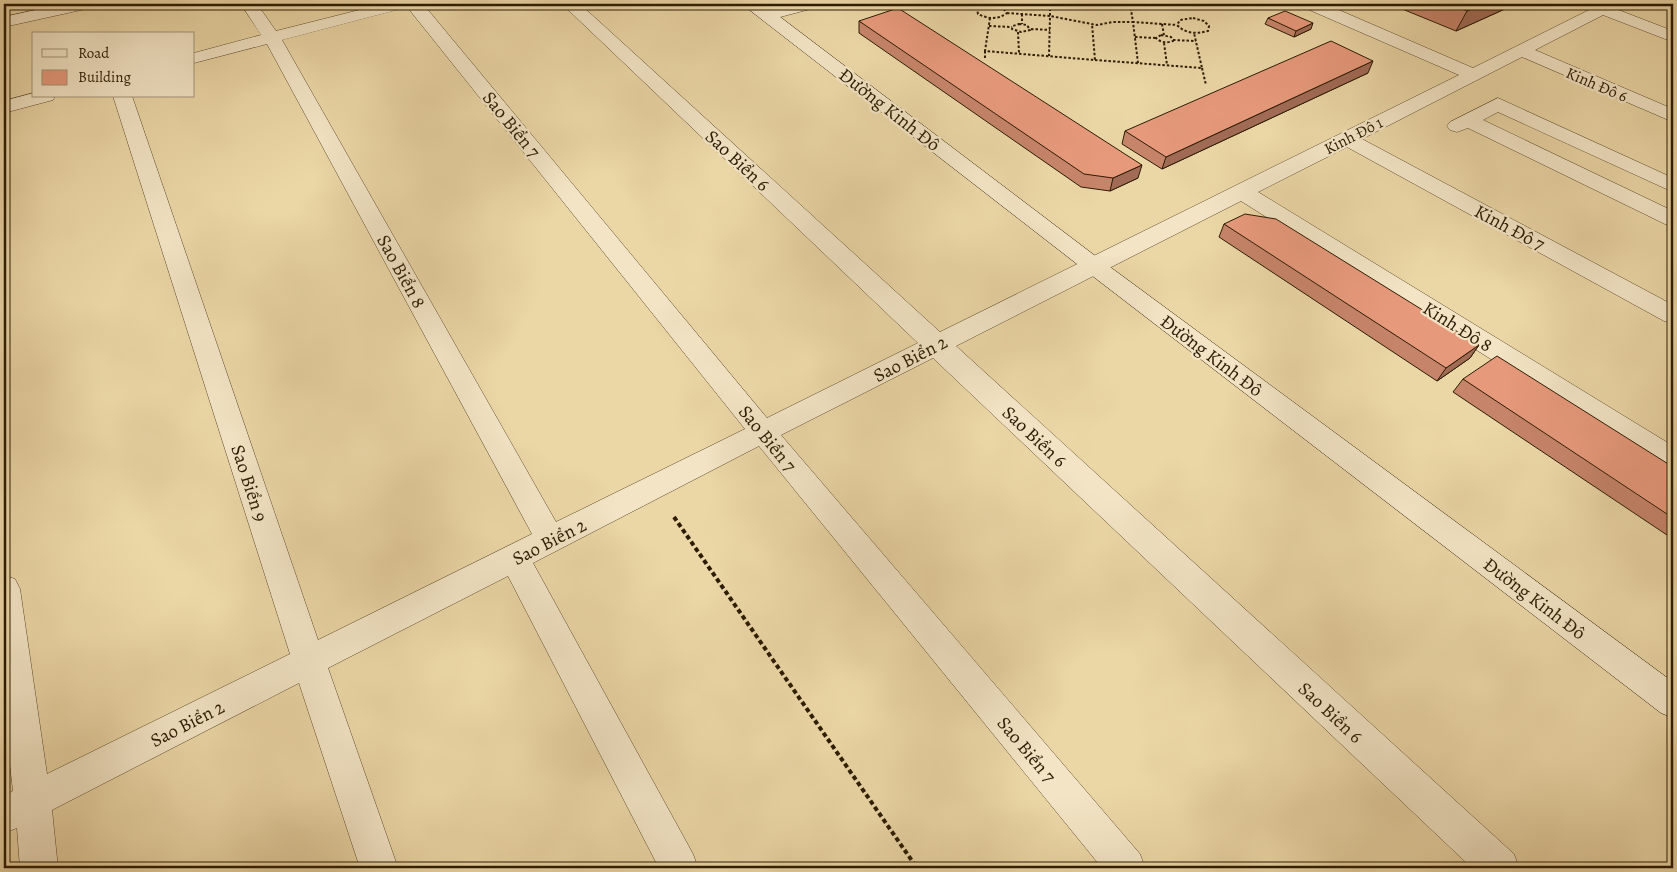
<svg xmlns="http://www.w3.org/2000/svg" width="1677" height="872" font-family="Alegreya,serif">
<style>
.lines{fill:none;stroke-linecap:round;stroke-linejoin:round}
.street-casing{stroke:#5c4a2c;stroke-width:1}
.secondary-casing{stroke:#2c1c04;stroke-width:1}
.path-far1{stroke:#2c1c04;stroke-width:2;stroke-dasharray:2.5 2;stroke-linecap:butt}
.path{stroke:#2c1c04;stroke-width:4;stroke-dasharray:4.5 3;stroke-linecap:butt}
.street{fill:#f2e4c5;fill-rule:evenodd}
.secondary{fill:#f2e4c5;fill-rule:evenodd}
.wall{fill:#c6846a;stroke:#2c1c04}
.shaded-wall{fill:#a16b56;stroke:#2c1c04}
.building{fill:#e6997b;stroke:#2c1c04}
.labels{text-anchor:middle;stroke-width:4.5;stroke-linejoin:round;paint-order:stroke}
.far-street-label{font-size:16px;fill:#2c1c04;stroke:#f2e4c5}
.street-label{font-size:19px;fill:#2c1c04;stroke:#f2e4c5}
</style>
<rect width="100%" height="100%" fill="#ebd6a6"/>
<filter id="stains"><feTurbulence type="fractalNoise" baseFrequency=".004" numOctaves="4"/><feColorMatrix values="0 0 0 0 .2 0 0 0 0 .09 0 0 0 0 .02 0 0 0 .5 -.17"/></filter>
<radialGradient id="worn" r=".72"><stop offset=".6" stop-color="#630" stop-opacity="0"/><stop offset="1" stop-color="#630" stop-opacity=".3"/></radialGradient>
<g class="lines">
<defs>
<path id="street" d="M63,4H92L90,8L4,27V17Z
M241,4H257L276,31L383,4H423L767,418L918,343L562,4H580L940,332L1459,75L1305,8L1303,4H1325L1473,68L1601,4H1621L1616,9L1673,31V42L1603,15L1535,50L1673,109V122L1522,57L1362,139L1673,305V323L1664,321L1347,147L1258,192L1673,446V471L1663,468L1241,201L956,346L1514,854L1519,868H1472L933,358L781,435L1140,854L1145,868H1102L759,446L533,563L693,854L698,868H659L508,576L328,668L398,868H360L299,683L52,810L58,868H20L17,828L4,833V796L13,791L4,713V575L15,579L20,589L47,774L290,654L113,96H132L318,640L532,534L267,44L194,63V53L261,35ZM408,7V8L745,429L556,522L282,40Z
M790,4H816L814,8L769,20L763,19L761,15L763,11Z
M34,93V96H55L53,100L4,113V101Z
M1498,98L1673,178V192L1498,112L1483,120L1673,211V226L1665,224L1468,128L1457,132L1450,130L1447,126L1450,122Z"/>
<path id="secondary" d="M745,4H763L1102,261L1673,682V718L1661,713L1086,271L747,8Z"/>
</defs>
<use href="#street" class="street-casing"/>
<use href="#secondary" class="secondary-casing"/>
<path class="path-far1" d="M987,4L1001,6L1007,13C998,20 988,19 978,14L977,9Z
M1050,4V16L1097,25L1113,22H1133L1130,4
M1007,13L1050,16L1049,56
M1022,14V24
M990,18L985,51L1095,60L1092,24
M1193,18L1204,21L1209,26L1208,31C1196,34 1186,34 1177,25L1180,20Z
M1019,24L1027,25L1030,30L1021,32L1012,29L1013,26Z
M1162,24L1164,35
M989,26L1012,27
M1031,29L1050,30
M1018,32L1019,53
M1161,35L1171,37L1173,41C1167,43 1161,43 1156,38Z
M1135,37L1156,38
M1173,40L1196,41
M1164,43L1167,65
M985,51V60
M1095,60L1202,68L1194,33
M1138,63L1133,22L1177,25
M1202,68L1206,85"/>
<path class="path" d="M674,517L917,868"/>
<use href="#street" class="street"/>
<use href="#secondary" class="secondary"/>
</g>
<path class="wall" d="M1390,4H1516L1456,31Z
M1268,18L1311,29L1294,37L1265,24Z
M859,21L1138,178L1110,191L1081,187L859,33Z
M1368,73L1162,169L1122,144L1125,131Z
M1224,224L1479,345L1470,358L1437,381L1219,237Z
M1463,379L1673,467V539L1453,392Z"/>
<path class="shaded-wall" d="M1483,4H1516L1456,31L1467,11Z
M1313,23L1311,29L1294,37L1296,31Z
M1373,61L1368,73L1162,169L1166,157Z
M1142,165L1138,178L1110,191L1113,178Z
M1479,345L1470,358L1437,381L1446,368Z"/>
<path class="building" d="M1450,4H1483L1467,11Z
M898,8L1142,165L1113,178L1084,174L859,21Z
M1285,11L1313,23L1296,31L1268,18Z
M1331,41L1373,61L1166,157L1125,131Z
M1245,214L1276,219L1479,345L1446,368L1224,224Z
M1497,356L1673,467V518L1463,379Z"/>
<g class="labels">
<g class="far-street-label">
<text transform="translate(1597 84) rotate(23)" y="6">Kinh Đô 6</text>
<text transform="translate(1353 135) rotate(-27)" y="6">Kinh Đô 1</text>
</g>
<g class="street-label">
<text transform="translate(890 109) rotate(38)" y="7">Đường Kinh Đô</text>
<text transform="translate(512 124) rotate(51)" y="7">Sao Biển 7</text>
<text transform="translate(738 160) rotate(43)" y="7">Sao Biển 6</text>
<text transform="translate(1510 227) rotate(28)" y="7">Kinh Đô 7</text>
<text transform="translate(402 271) rotate(61)" y="7">Sao Biển 8</text>
<text transform="translate(1458 326) rotate(32)" y="7">Kinh Đô 8</text>
<text transform="translate(1212 355) rotate(37)" y="7">Đường Kinh Đô</text>
<text transform="translate(910 358) rotate(-27)" y="7">Sao Biển 2</text>
<text transform="translate(1035 436) rotate(43)" y="7">Sao Biển 6</text>
<text transform="translate(768 438) rotate(51)" y="7">Sao Biển 7</text>
<text transform="translate(250 483) rotate(72)" y="7">Sao Biển 9</text>
<text transform="translate(549 541) rotate(-27)" y="7">Sao Biển 2</text>
<text transform="translate(1535 598) rotate(37)" y="7">Đường Kinh Đô</text>
<text transform="translate(1331 712) rotate(43)" y="7">Sao Biển 6</text>
<text transform="translate(187 723) rotate(-27)" y="7">Sao Biển 2</text>
<text transform="translate(1027 749) rotate(50)" y="7">Sao Biển 7</text>
</g>
</g>
<rect width="1677" height="872" fill="none" stroke="#ebd6a6" stroke-width="20"/>
<rect x="5" y="5" width="1667" height="862" fill="none" stroke="#2c1c04" stroke-width="2.5"/>
<rect x="10" y="10" width="1657" height="852" fill="none" stroke="#2c1c04"/>
<rect x="32" y="32" width="162" height="65" fill="#f2e4c5" stroke="#a39478"/>
<rect x="42" y="49" width="25" height="8" fill="#f2e4c5" stroke="#a39478"/>
<text x="78" y="58" font-size="15" fill="#2c1c04">Road</text>
<rect x="42" y="70" width="25" height="15" fill="#e6997b" stroke="#a39478"/>
<text x="78" y="82" font-size="15" fill="#2c1c04">Building</text>
<rect width="100%" height="100%" filter="url(#stains)"/>
<rect width="100%" height="100%" fill="url(#worn)"/>
</svg>
